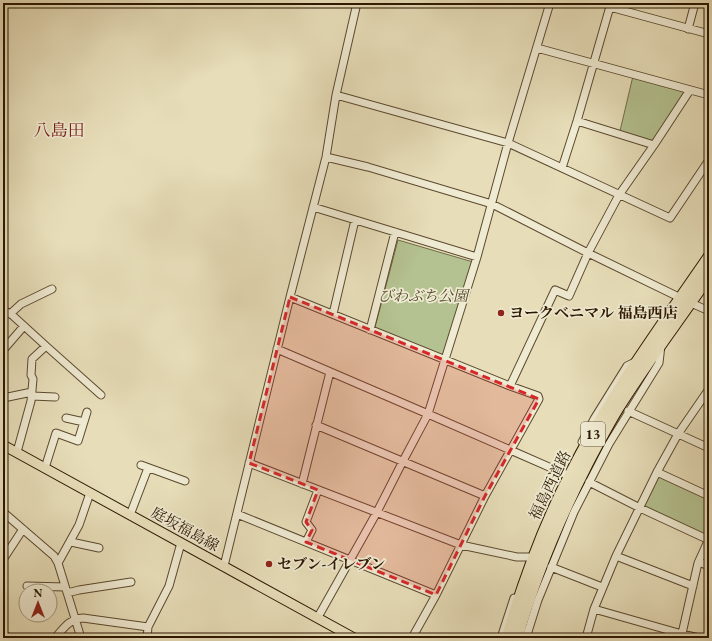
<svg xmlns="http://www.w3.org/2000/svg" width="712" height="641" font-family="'EB Garamond','Noto Serif JP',serif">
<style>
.green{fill:#b4c190;stroke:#706c48}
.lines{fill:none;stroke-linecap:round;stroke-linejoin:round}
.minor-casing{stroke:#5b492e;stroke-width:9}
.major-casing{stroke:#2c1700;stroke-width:11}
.highway-casing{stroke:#2c1700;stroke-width:13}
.minor{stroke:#efead2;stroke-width:7}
.major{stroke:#e7deb9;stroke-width:9}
.highway{stroke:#e7deb9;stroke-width:11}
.marked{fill:#d62828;fill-opacity:0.2;stroke:#d62828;stroke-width:3;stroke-dasharray:8 5;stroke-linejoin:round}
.poi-dot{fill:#8f2418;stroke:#efead2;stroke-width:1.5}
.labels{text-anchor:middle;stroke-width:3.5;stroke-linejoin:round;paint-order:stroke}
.shield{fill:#efead2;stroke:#66563f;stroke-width:1}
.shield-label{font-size:14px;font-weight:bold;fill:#2c1700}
.park-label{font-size:15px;font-style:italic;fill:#554a2b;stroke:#efead2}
.poi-label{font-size:15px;font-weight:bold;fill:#2c1700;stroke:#efead2;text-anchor:start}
.street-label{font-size:15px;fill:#2c1700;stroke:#efead2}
.quarter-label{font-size:17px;fill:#7a1f14;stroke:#efead2}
</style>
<rect width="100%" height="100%" fill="#e7deb9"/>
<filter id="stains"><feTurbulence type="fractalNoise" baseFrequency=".005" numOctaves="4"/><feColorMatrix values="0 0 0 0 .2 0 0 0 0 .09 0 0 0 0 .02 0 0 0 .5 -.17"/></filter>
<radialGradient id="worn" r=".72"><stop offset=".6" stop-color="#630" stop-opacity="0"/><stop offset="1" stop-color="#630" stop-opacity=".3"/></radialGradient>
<path class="green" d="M633,76L686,92L653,141L620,131Z
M398,240L473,262L445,358L374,331Z
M657,476L709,498V531L707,536L644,506Z"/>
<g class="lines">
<defs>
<path id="minor" d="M610,7L709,34
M688,29L695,3
M537,48L709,95
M336,95L508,143L670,218L709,160
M577,121L654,145
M326,157L368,167L492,204L588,253L691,303L709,311
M562,168L577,121L611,3
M313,207L477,257
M290,297L510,386L538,396L539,399L485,496L436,595L412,638
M3,310L12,315L46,346
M10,314L21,304L52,289
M333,314L355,220
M370,330L395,232
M5,348L24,326
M277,349L428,414L565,474
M510,386L555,290L569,296L588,253L619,195L654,145L690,90
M3,396L8,397L32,392
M32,396L55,397
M628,411L709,448
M66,418L84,422
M316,425L485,496
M582,442L594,419L627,366L635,362
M17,452L31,401L33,379L31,375L32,359L46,346L101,395
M249,463L461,545L517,557H529
M141,465L185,481
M45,468L56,433L78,441L87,412
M657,472L709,496
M589,482L640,508L709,540
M302,484L330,372
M3,512L54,556L58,563L81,638
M237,514L436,595
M130,515L148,468
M71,542L99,548
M306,542L312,530L306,522L318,490
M616,556L693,586
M4,558L23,529
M699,562L709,566
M58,563L79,525L90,493
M224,566L290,297L326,157L336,95L357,3
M551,567L602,587
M27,586L65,587
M67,593L79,590L131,582
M594,609L682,634L699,638
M318,617L377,512L403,461L428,414L477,257L508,143L550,3
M3,635L10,638
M55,638C64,628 69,619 83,618L148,627
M147,638L148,627L169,586L181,543
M501,638L514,598
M526,638L538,600L574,512L609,444L659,363L661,345
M586,638L594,609L616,556L657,472L678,434L709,389
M681,638L698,563L709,539"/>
<path id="major" d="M3,445L354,638"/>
<path id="highway" d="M507,638C523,583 543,528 569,477C608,399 660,328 709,257
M517,638C534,578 559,519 587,464C597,445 607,426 618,408C646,363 679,320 709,276"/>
</defs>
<use href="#minor" class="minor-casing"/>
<use href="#major" class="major-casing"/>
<use href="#highway" class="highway-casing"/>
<use href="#minor" class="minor"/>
<use href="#major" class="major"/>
<use href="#highway" class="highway"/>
</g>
<path class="marked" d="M290,297L539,399L485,496L436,595L306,542L312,530L306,522L318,490L249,463Z"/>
<g class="poi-dot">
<circle cx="501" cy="313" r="4"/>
<circle cx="269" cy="564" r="4"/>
</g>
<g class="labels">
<rect class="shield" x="581" y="422" width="24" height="24" rx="3"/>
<g class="shield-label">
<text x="593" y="439">13</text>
</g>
<g class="park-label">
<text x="423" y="301">びわぶち公園</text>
</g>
<g class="poi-label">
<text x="509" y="318">ヨークベニマル 福島西店</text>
<text x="277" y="569">セブン-イレブン</text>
</g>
<g class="street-label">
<text transform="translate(550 485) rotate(-64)" y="5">福島西道路</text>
<text transform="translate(185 529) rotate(29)" y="5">庭坂福島線</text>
</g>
<g class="quarter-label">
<text x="59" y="136">八島田</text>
</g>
</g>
<rect width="712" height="641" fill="none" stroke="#e7deb9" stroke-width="16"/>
<rect x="4" y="4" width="704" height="633" fill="none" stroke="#2c1700" stroke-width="2"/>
<rect x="8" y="8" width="696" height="625" fill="none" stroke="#2c1700"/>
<g transform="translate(38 603)"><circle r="19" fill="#efead2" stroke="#a1967e"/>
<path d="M0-3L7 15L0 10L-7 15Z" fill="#8f2418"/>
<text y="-6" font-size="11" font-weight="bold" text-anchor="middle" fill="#2c1700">N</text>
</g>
<rect width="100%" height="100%" filter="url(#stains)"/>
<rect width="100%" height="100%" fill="url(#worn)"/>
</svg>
